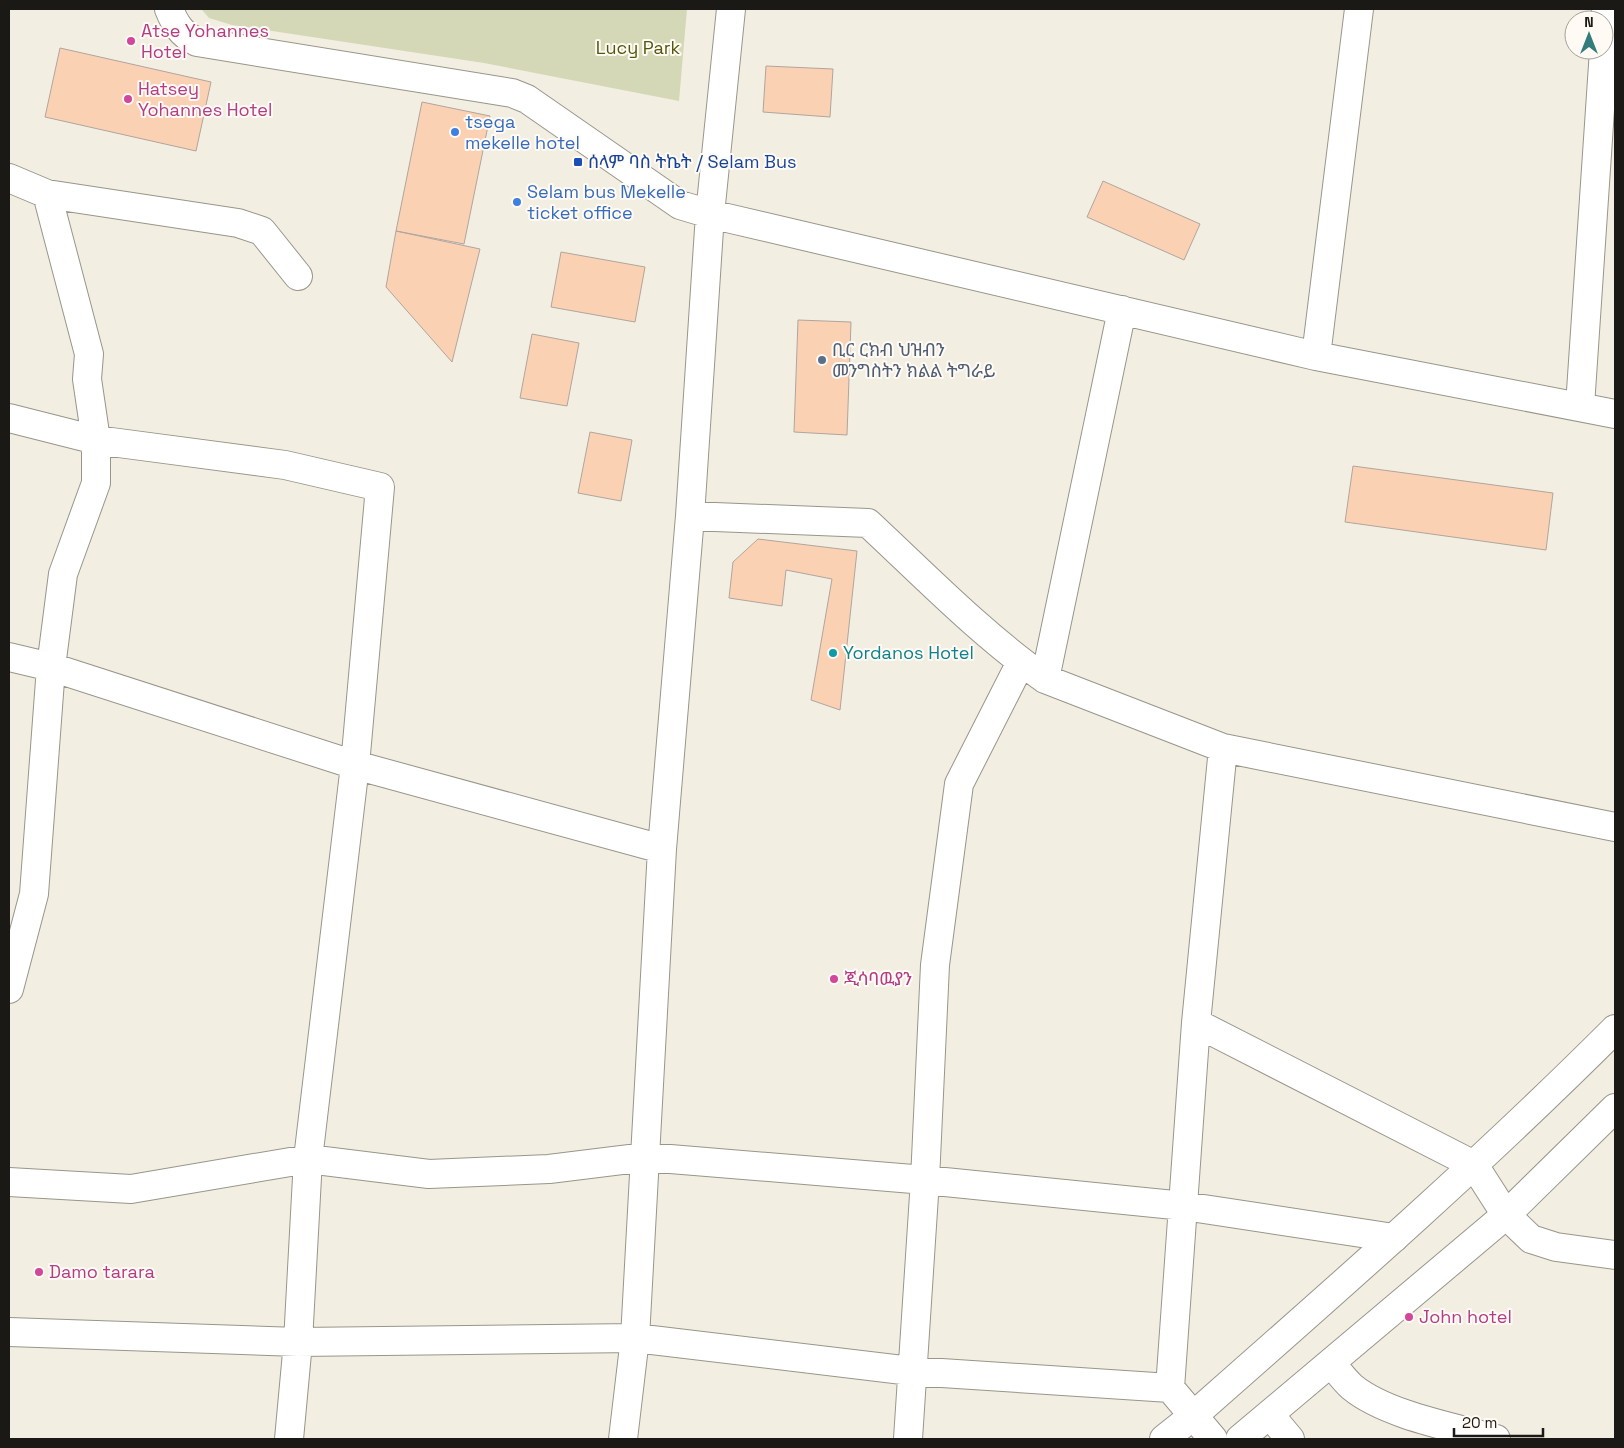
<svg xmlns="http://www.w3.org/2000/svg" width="1624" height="1448" font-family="'Space Grotesk','Noto Sans Ethiopic',sans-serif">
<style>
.green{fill:#d4d8b6}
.building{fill:#fbd1b4;stroke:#b0a59d}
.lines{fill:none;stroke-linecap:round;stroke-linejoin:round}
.minor-casing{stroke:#99958a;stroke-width:30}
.major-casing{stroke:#99958a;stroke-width:30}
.minor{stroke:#fff;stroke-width:28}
.major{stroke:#fff;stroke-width:28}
.hotel-dot{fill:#d1479c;stroke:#fffbf4;stroke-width:2}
.shop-dot{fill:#3f7fe0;stroke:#fffbf4;stroke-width:2}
.transit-dot{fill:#1a4fb4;stroke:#fffbf4;stroke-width:2}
.service-dot{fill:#5c6f8a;stroke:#fffbf4;stroke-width:2}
.culture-dot{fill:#0f9aa8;stroke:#fffbf4;stroke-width:2}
.labels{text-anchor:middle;stroke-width:4;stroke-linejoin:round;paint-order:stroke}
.hotel-label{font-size:18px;fill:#b23c85;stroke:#fffbf4;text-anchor:start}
.park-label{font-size:18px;fill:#53570d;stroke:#fffbf4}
.shop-label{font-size:18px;fill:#366cbe;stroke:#fffbf4;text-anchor:start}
.transit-label{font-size:18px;fill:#164399;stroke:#fffbf4;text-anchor:start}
.service-label{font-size:18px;fill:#4e5e75;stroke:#fffbf4;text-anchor:start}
.culture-label{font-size:18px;fill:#0d838f;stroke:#fffbf4;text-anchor:start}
</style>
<rect width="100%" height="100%" fill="#f3eee2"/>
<path class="green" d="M687,9L679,101L484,63L232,25L209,18L202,10Z"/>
<path class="building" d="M60,48L211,82L196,151L45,117Z
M766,66L833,69L830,117L763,112Z
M422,102L490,116L464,244L396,231Z
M1103,181L1200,224L1184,260L1087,217Z
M396,231L480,249L452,362L386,287Z
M561,252L645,267L635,322L551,307Z
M798,320L851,322L847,435L794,432Z
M532,334L579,343L567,406L520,398Z
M590,432L632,440L621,501L578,493Z
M1353,466L1553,493L1546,550L1345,522Z
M758,539L857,551L840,710L811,700L832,579L786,570L782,606L729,598L733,562Z"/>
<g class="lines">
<defs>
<path id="minor" d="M169,9C175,24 181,34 197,42L512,93L527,99L680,205L710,214L1316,356L1615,414
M1604,43L1606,9
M9,178L47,194L238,223L262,231L298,276
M1316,356L1359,9
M1580,406L1604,50
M9,418L96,440L285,465L380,487L355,765L308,1159L298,1342L289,1439
M690,516L868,523C925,576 981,634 1045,679L1223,748L1615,827
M9,657L51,667L355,765L662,849
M1045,679L1122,310
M9,989L34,894L51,667L63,574L96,483V440L87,379L89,354L47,194
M1196,1023L1474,1165L1506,1215L1531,1239L1556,1247L1615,1255
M9,1182L131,1189L308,1159L429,1174L549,1169L646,1157L925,1180L1184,1206L1394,1238
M9,1332L298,1342L635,1338L911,1371L1170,1388L1213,1439
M1331,1363C1338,1371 1344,1380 1352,1387C1386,1415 1453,1427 1496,1439
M1170,1388L1196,1023L1223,748
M1270,1415L1290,1439
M623,1439L635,1338L662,849L690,516L710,214L731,9
M908,1439L925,1180L935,965L959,784L1021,662"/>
<path id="major" d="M1164,1439L1193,1416C1336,1290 1480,1164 1615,1029
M1240,1439L1506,1215L1615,1108"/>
</defs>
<use href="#minor" class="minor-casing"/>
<use href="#major" class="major-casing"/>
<use href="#minor" class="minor"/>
<use href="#major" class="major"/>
</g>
<g class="hotel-dot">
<circle cx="131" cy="41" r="5"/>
<circle cx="128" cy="99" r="5"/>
<circle cx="834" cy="979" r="5"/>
<circle cx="39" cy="1272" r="5"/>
<circle cx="1409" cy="1317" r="5"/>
</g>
<g class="shop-dot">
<circle cx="455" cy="132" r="5"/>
<circle cx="517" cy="202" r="5"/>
</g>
<rect class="transit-dot" x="573" y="157" width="10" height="10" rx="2.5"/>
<circle class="service-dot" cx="822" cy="360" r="5"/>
<circle class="culture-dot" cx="833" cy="653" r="5"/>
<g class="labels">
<g class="hotel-label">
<text x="141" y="37">Atse Yohannes<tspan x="141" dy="21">Hotel</tspan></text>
<text x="138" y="95">Hatsey<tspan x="138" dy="21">Yohannes Hotel</tspan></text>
<text x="844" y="985">ጂሳባዉያን</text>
<text x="49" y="1278">Damo tarara</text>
<text x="1419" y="1323">John hotel</text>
</g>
<g class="park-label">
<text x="638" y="54">Lucy Park</text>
</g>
<g class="shop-label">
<text x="465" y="128">tsega<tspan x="465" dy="21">mekelle hotel</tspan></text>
<text x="527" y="198">Selam bus Mekelle<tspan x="527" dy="21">ticket office</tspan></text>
</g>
<g class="transit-label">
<text x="588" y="168">ሰላም ባስ ትኬት / Selam Bus</text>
</g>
<g class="service-label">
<text x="832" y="356">ቢር ርክብ ህዝብን<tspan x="832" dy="21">መንግስትን ክልል ትግራይ</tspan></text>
</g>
<g class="culture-label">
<text x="843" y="659">Yordanos Hotel</text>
</g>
</g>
<rect width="1624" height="1448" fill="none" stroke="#1b1915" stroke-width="20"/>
<g transform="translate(1589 35)"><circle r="24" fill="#fffbf4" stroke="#a4a19b"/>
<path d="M0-4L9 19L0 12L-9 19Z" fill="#337c7c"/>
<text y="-8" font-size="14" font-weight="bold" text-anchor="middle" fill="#1b1915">N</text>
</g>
<path d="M1454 1428v8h89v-8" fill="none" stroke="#1b1915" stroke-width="2.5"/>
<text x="1462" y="1428" font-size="15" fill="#1b1915" stroke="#fffbf4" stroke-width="4" paint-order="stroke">20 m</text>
</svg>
